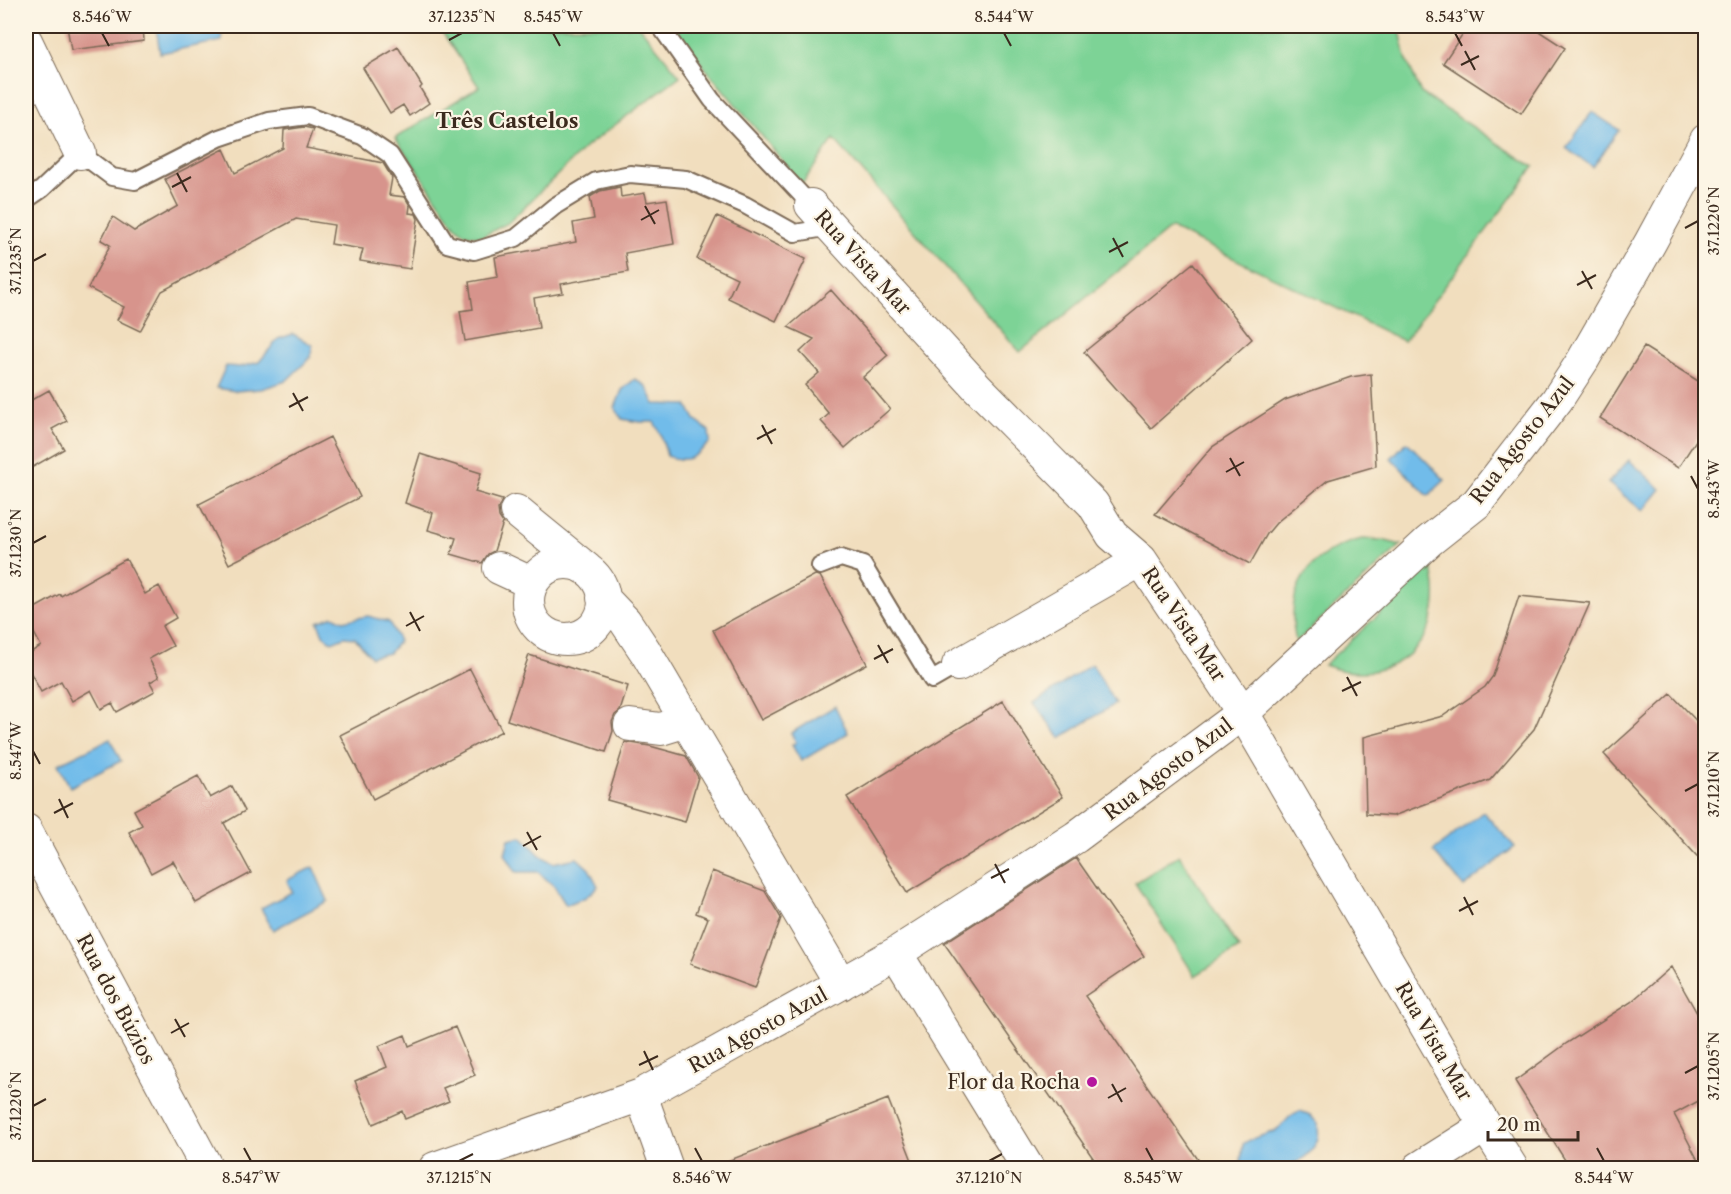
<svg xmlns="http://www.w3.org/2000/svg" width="1731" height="1194" font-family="'Libre Caslon Text',serif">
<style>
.green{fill:#7dd396;stroke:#5c7e5a;stroke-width:1.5}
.water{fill:#71bcea;stroke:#567384;stroke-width:1.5}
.building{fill:#d7948c}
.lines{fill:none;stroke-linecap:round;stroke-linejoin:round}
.lane-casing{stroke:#7b6956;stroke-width:20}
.street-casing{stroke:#7b6956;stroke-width:34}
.lane{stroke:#fff;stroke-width:16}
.street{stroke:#fff;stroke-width:32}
.ticks{fill:none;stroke:#3b2a1e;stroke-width:2}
.poi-dot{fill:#b5179e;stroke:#fcf5e5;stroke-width:2}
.labels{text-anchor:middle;stroke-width:4.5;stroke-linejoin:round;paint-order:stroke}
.street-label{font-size:20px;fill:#3b2a1e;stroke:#fcf5e5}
.poi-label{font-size:20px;fill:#3b2a1e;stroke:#fcf5e5;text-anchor:end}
.neighbourhood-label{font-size:21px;font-weight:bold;fill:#3b2a1e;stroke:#fcf5e5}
.neatline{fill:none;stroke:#3b2a1e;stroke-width:2}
.ticks-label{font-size:15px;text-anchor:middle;fill:#3b2a1e}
</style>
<rect width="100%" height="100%" fill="#fcf5e5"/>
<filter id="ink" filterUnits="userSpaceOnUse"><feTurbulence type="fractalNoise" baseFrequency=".0167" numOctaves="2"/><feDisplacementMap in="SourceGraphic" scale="12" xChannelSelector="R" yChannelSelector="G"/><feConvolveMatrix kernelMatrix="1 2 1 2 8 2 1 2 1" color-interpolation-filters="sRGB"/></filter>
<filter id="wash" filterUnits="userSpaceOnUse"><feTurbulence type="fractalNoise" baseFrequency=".008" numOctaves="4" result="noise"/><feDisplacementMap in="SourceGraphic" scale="24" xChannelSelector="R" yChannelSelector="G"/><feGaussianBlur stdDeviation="1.35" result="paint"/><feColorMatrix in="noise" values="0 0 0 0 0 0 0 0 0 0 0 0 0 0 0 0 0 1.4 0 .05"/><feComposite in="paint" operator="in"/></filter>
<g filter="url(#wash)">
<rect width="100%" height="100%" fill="#f1debe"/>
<path class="green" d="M438,26H639L680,76L587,146L508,223L481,237L465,234L455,225L395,138L479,87Z
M670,26H1399L1406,58L1421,93L1534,167L1404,341L1171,228L1020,352L834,139L802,184Z
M1362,539L1382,540L1401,545L1296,642C1284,588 1308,552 1362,539Z
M1431,566C1452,638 1393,692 1324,665Z
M1179,855L1239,948L1195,976L1135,883Z"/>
<path class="water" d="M156,26H221L222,41L160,53Z
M1592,112L1619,130L1593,167L1566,148Z
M293,334L312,345L311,357L286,381L261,389L235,391L216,388L226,366L240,367L259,362L278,339Z
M635,379L646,386L655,404L687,405L696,421L709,431L710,442C695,457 689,464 667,456L661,435L654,422H640L622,419L615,408L622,390Z
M1407,442L1445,480L1428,496L1391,458Z
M1629,460L1661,489L1643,511L1608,483Z
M333,616L343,621L368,616L389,622L399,641L389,653L371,657L355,638L344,637L332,642L323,635L318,622Z
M1092,664L1115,704L1060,738L1034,703Z
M835,706L848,733L801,761L792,745L796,742L791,733Z
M110,739L121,761L70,787L58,764Z
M1483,812L1515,847L1464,887L1433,851Z
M522,836L540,855L553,863L577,858L589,869L598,886L586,897L566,905L554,886L538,872H516L505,854L509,839Z
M313,867L328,901L273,930L261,908L292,892L287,880Z
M1300,1111L1310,1115L1318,1124C1318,1128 1319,1134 1318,1138C1309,1168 1264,1177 1241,1162L1243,1144C1253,1136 1266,1136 1276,1130C1287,1123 1286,1116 1300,1111Z"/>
<g id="blocks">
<path class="building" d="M67,26H143L144,41L71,50Z
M1468,26H1531L1565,48L1521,114L1443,63Z
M398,47L422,86L420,88L429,103L410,116L403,105L390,113L363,68Z
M304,127L313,129L306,148L383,163L392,178L389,195L405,197L410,206L409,213L416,214L418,219L410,269L360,261L363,249L331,244L334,225L296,219L162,291L140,331L117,320L124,307L88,288L110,245L101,240L113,217L134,231L178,206L165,179L224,149L235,173L283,148L284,130Z
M620,187L621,197L645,193L647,202L667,199L674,244L625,253L628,272L561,284L563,293L534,298L539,328L465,341L460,311L473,309L469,282L498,277L495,257L576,242L573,223L594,219L590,197L600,191Z
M717,216L806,259L776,321L728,298L737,278L697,259Z
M1193,263L1252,339L1151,428L1084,352Z
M831,290L888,355L863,377L890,409L845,448L821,421L829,414L805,385L819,373L800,352L814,339L788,327Z
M1644,347L1706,386V425L1678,468L1600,418Z
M1371,374L1376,466L1328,480L1277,522L1267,534L1250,564L1155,514L1212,447L1285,400L1351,377Z
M49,390L67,421L52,429L64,449L26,471V403Z
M330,437L360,497L229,564L199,504Z
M420,454L481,473L475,492L502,500L498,509L499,517L503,523L494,551L488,554L482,563L451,554L456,538L428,530L433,513L405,503Z
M126,559L145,594L159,586L176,618L162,626L173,646L149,659L159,677L150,682L155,691L117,712L112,703L101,709L91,690L72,701L61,681L41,692L26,664V655L41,646L26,618V613L60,594L61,596Z
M815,575L820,576L867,664L761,720L713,630Z
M1519,596L1590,603L1534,729L1490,780L1393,816L1366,814L1364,737L1443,716L1485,687L1493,676Z
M529,655L628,686L620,711L615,715L612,722L613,731L606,752L507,720Z
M470,669L502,731L373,799L340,735Z
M1671,694L1706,731V866L1604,754Z
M1003,701L1063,797L907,893L847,797Z
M625,742L650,746L686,756L698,777L685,822L607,800Z
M198,776L210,798L232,786L245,811L224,823L251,873L196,903L173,861L151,873L129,832L142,825L134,810Z
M1076,858L1144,956L1085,996L1204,1168H1100L944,943Z
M712,871L765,891L781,918L755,988L690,964L708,918L696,913Z
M1671,967L1706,1029V1097L1674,1114L1702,1168H1570L1515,1081L1567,1043L1631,1002Z
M455,1027L475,1075L443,1088L449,1101L405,1119L402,1111L373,1124L355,1081L387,1067L379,1046L405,1035L409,1046Z
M888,1099L915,1168H713L712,1167Z"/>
</g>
</g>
<g filter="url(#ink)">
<use href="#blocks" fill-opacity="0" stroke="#7b6956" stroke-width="1.5"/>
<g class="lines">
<defs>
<path id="lane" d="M660,26L712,100L811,205
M26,200L42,189L80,153L112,177L135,181L219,138L269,121L308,116L362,136L390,155L447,244L474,251L516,238L555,206L596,181L630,174L686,179L745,205L795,233L831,227
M820,566L841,558L863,565L932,680L958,665"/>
<path id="street" d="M26,41L80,153
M811,205L977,387L1093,504L1112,535L1141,560L1243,713L1462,1088L1512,1168
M516,511L587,569
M528 601a38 38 0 1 1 76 0a38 38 0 1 1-76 0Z
M499,568L531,583
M603,598L625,621L645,651L841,984
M958,665L1141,560
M630,725L661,729L687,721
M26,830L207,1168
M896,953L1028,1168
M641,1095L667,1168
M435,1168L641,1095L896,953L1076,837L1243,713L1429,541L1477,503L1557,400L1583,360L1650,243L1706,140
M1419,1168L1484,1127"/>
</defs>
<use href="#lane" class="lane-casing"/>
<use href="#street" class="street-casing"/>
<use href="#lane" class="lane"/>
<use href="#street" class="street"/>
</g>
</g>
<path class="ticks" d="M102,33L109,46M553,33L560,46M1004,33L1011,46M1455,33L1462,46M449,40L462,33M1465,51L1475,70M1461,65L1479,56M177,173L187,192M172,187L191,177M645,206L655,224M641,220L659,210M1685,228L1698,221M1113,238L1123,257M1109,252L1128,242M33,261L46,254M1582,271L1592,289M1577,285L1596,275M293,393L303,411M289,407L308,397M762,425L772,444M757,439L776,429M1230,458L1240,476M1226,472L1244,462M1691,476L1698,489M33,543L46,536M410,612L420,631M406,626L424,616M878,645L888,663M874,659L893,649M1347,677L1357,696M1342,691L1361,682M33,751L40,764M1685,791L1698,784M59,799L68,818M54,813L73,803M527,832L537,850M523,846L541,836M995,864L1005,883M991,878L1009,869M1464,897L1473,915M1459,911L1478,901M175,1019L185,1037M171,1033L189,1023M644,1051L653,1070M639,1065L658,1056M1685,1073L1698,1066M1112,1084L1122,1102M1108,1098L1126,1088M33,1106L46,1099M244,1148L251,1161M695,1148L702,1161M1146,1148L1153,1161M1597,1148L1604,1161M459,1161L473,1154M989,1161L1002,1154"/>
<circle class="poi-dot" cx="1092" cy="1082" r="6"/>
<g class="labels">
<g class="street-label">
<text transform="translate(863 262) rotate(48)" y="7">Rua Vista Mar</text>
<text transform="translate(1522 440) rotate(-52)" y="7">Rua Agosto Azul</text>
<text transform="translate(1184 624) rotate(56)" y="7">Rua Vista Mar</text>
<text transform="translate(1168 769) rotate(-37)" y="7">Rua Agosto Azul</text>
<text transform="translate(116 999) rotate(62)" y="7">Rua dos Búzios</text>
<text transform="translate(758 1030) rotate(-29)" y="7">Rua Agosto Azul</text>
<text transform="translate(1434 1041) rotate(60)" y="7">Rua Vista Mar</text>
</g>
<g class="poi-label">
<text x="1080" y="1089">Flor da Rocha</text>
</g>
<g class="neighbourhood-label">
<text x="507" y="128">Três Castelos</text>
</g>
</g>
<rect width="1731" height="1194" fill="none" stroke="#fcf5e5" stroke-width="66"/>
<path d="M1488 1131v9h90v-9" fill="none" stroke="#3b2a1e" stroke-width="3"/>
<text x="1497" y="1131" font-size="18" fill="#3b2a1e" stroke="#fcf5e5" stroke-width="4.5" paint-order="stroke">20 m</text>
<rect x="33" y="33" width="1665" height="1128" class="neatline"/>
<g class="ticks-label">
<text x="102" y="22">8.546°W</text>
<text x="462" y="22">37.1235°N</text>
<text x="553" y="22">8.545°W</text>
<text x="1004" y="22">8.544°W</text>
<text x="1455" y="22">8.543°W</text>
<text transform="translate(1714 221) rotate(-90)" y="5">37.1220°N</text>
<text transform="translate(16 261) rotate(-90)" y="5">37.1235°N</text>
<text transform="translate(1714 489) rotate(-90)" y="5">8.543°W</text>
<text transform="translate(16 543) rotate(-90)" y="5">37.1230°N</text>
<text transform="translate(16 751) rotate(-90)" y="5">8.547°W</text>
<text transform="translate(1714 784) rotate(-90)" y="5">37.1210°N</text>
<text transform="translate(1714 1066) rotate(-90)" y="5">37.1205°N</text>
<text transform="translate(16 1106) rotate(-90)" y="5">37.1220°N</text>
<text x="251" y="1183">8.547°W</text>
<text x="459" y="1183">37.1215°N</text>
<text x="702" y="1183">8.546°W</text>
<text x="989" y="1183">37.1210°N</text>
<text x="1153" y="1183">8.545°W</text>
<text x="1604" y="1183">8.544°W</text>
</g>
</svg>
